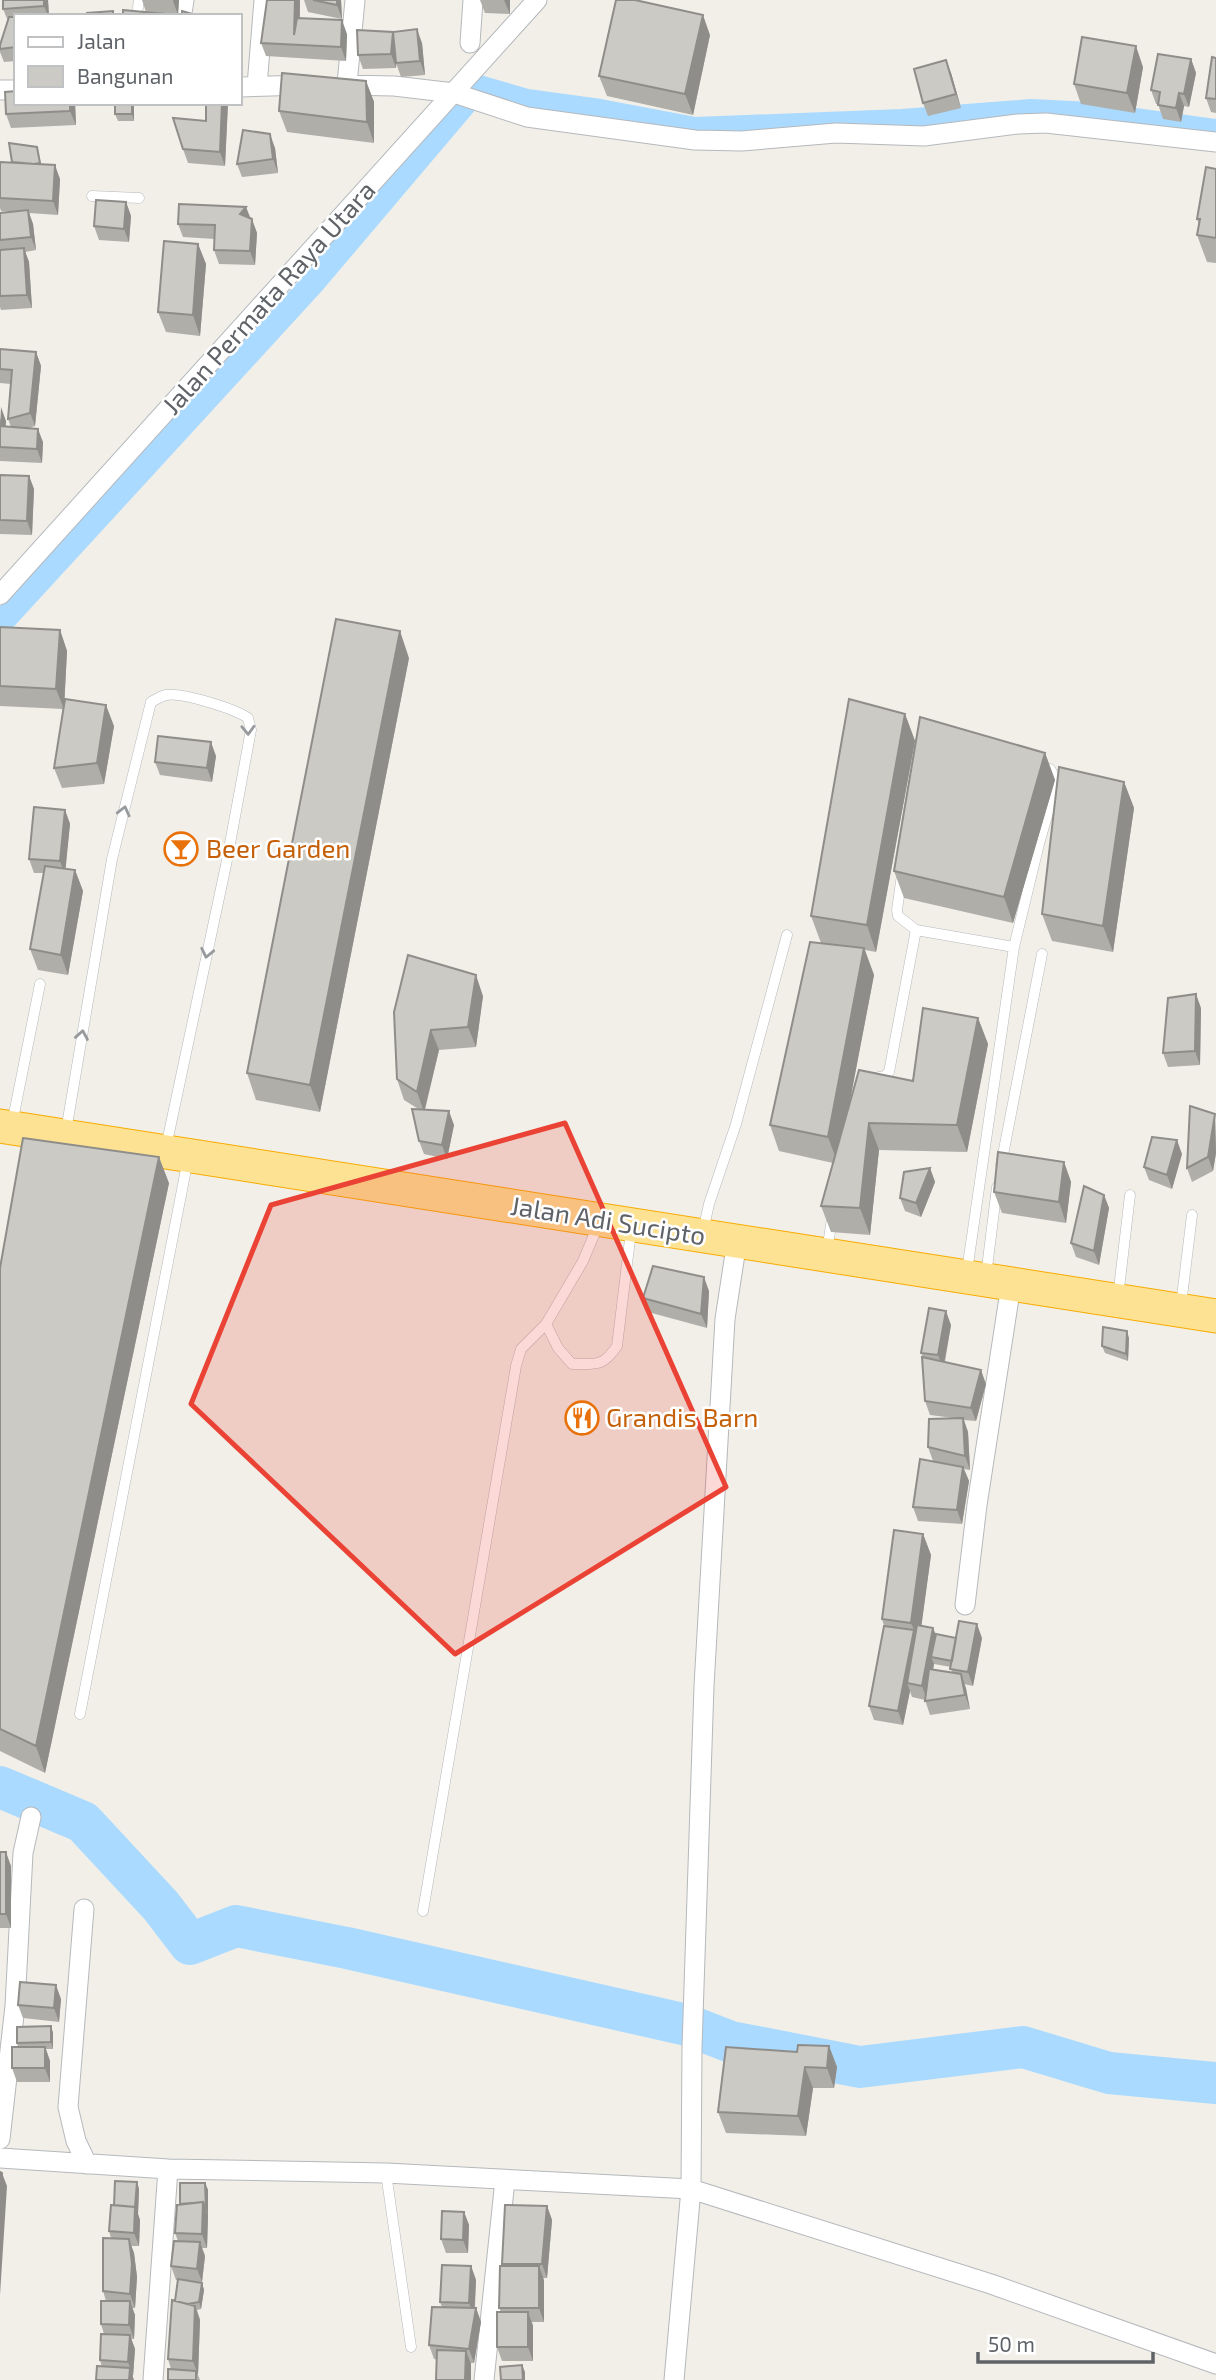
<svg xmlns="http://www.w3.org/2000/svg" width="1216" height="2380" font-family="'Exo 2',sans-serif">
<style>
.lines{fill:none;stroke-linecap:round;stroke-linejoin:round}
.canal{stroke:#aadaff;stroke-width:24}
.river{stroke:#aadaff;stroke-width:42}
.lane-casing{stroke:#b5b8bc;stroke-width:11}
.street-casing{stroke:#b5b8bc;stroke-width:21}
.highway-casing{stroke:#f9ab00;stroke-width:35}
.lane{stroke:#fff;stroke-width:10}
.street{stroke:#fff;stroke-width:19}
.highway{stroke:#fde293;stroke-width:33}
.wall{fill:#afaea9;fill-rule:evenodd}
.shaded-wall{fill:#8f8d8a}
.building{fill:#cccac5;stroke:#8f8d8a;stroke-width:2}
.oneway{stroke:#979a9d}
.marked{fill:#ea4335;fill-opacity:0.2;stroke:#ea4335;stroke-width:5;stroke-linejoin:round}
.labels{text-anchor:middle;stroke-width:5;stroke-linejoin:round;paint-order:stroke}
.street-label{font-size:26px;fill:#5f6368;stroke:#fff}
.food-label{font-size:26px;fill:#c56008;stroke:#fff;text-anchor:start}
</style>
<rect width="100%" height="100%" fill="#f1efe8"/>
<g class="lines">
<path class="canal" d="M0,624L312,284L479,87L527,101L600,111L695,129L902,121L1031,111L1091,114L1216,131"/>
<path class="river" d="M0,1787L83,1822L161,1906L190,1944L236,1926L347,1948L687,2025L731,2042L860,2067L1023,2047L1109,2073L1216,2083"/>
<defs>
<path id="lane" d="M138,8L139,0
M92,196L139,198
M902,875L897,910L898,916L916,930L1014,947
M875,1078L885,1076L889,1072L916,930
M12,1124L40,984
M66,1131L112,859L151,702C155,700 161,696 166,695C182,692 235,709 248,718L251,730L226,865L166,1147
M1001,1165L1042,954
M599,1223L583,1261L546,1324L558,1348L572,1364C596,1364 603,1367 617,1346L631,1231
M703,1231L709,1204L736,1124L787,935
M827,1252L832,1218
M967,1271L1014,947L1039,844L1057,781L1050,769L1040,766
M986,1276L997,1187
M1118,1297L1130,1195
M1181,1305L1192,1215
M80,1714L188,1159
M423,1911L516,1366L521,1349L546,1324
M386,2173L411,2347"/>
<path id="street" d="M182,13L184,0
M470,43L473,0
M347,84L355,0
M343,85L394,86L454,93L527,117L695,140L742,141L836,133L924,136L1018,124L1046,123L1216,142
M257,86L264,0
M240,87L306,85
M0,90H16
M0,595L537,0
M965,1605L977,1505L1011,1285
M84,1909L68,2107L76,2141L87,2164
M0,2139L15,2006L23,1853L31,1817
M0,2158L168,2169L386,2173L691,2189L991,2284L1216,2364
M153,2380L168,2169
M484,2380L505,2180
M674,2380L691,2189L692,2047L704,1686L725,1319L737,1241"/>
<path id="highway" d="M0,1126L1216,1316"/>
</defs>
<use href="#lane" class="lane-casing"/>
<use href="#street" class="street-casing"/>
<use href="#highway" class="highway-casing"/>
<use href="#lane" class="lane"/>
<use href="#street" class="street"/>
<use href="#highway" class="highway"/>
</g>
<path class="wall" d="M3,0H48L49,16H16V61L4,62L0,52V45L8,21L3,9Z
M142,0H179L178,15L165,14L166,16H123L146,12Z
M267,0H300V19L347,34L346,61L266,56L261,43Z
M304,0H341L342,19L308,12Z
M480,0H510V14L485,13Z
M393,32L422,43L425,75L401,77L396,63V68L363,69L358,55Z
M710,35L693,115L607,96L599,76Z
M1216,58V113L1211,112L1206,98Z
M1191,59L1196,73L1189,107L1184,106L1181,122L1163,119L1158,104H1156L1151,90Z
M1143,67L1135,113L1081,104L1074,84Z
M951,73L961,108L928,116L923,103Z
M366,81L374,102V143L287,132L279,111Z
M75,103L76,125L11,128L6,114Z
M134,103V121H118L115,114Z
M206,103H228L225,166L188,163L183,149L206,121Z
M37,147L41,164L60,179L58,215L29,213L33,224L36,250L25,252L29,262L32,308L1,310L0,307V213L10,212L1,211L0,208V162H12Z
M275,148L278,173L242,177L237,164Z
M1216,169V263L1207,262L1197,235L1199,225L1197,219Z
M126,202L131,216L129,242L99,240L94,226Z
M246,207L257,233L255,265L219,264L214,250L215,239L183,237L178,224Z
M198,244L206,264L200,336L166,332L158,312Z
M0,349L36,352L41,366L35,426L29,428L43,442L42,463L0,461V419L6,421L5,427H11L8,419L11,384L0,383Z
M0,475L29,476L34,489L32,535L0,534Z
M0,627L60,630L67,651L64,707L114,726L104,784L62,788L54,768L63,709L0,706Z
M409,658L320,1112L256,1100L247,1073Z
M905,714L915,741L876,952L865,950L874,975L849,1104L913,1081L978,1018L988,1044L967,1152L879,1150L870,1235L831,1232L821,1206L833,1163L779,1151L770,1125L821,943L811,916Z
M1045,753L1055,780L1013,923L904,898L894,871Z
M216,756L212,782L160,775L155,762Z
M1124,782L1134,808L1113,952L1052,941L1042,914Z
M65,810L70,824L65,869L75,870L83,891L68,975L38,970L30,949L44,873H34L29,859Z
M483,996L476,1047L439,1050L425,1110L454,1125L447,1159L424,1154L419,1141L420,1110L404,1100L397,1079L394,1012Z
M1201,1008L1200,1065L1168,1067L1163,1053Z
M1215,1114L1216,1153L1213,1171L1192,1182L1187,1168Z
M1182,1154L1172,1189L1149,1180L1144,1167Z
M1064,1162L1071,1182L1066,1223L1002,1213L994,1192Z
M930,1168L935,1182L921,1217L905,1211L900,1198Z
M169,1183L45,1773L0,1751V1268Z
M1104,1195L1109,1208L1099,1265L1076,1257L1071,1243Z
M709,1291L707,1328L648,1312L643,1298Z
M951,1325L945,1362L986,1384L976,1421L964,1420L968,1432L970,1470L964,1469L969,1481L962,1524L918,1521L913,1507L933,1461L928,1447L954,1418L930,1415L925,1401L923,1357L921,1353Z
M1129,1338L1128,1361L1105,1353L1102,1346Z
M923,1534L931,1555L921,1626L933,1628L936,1635L956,1638H982L973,1686L964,1684L970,1709L930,1715L925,1700L912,1697L910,1691L903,1725L874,1720L869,1706L884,1626L882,1619ZM934,1664L951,1667L952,1673L933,1670Z
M0,1852L11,1866V1928H0Z
M61,1999L59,2022L23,2018L18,2005Z
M51,2026L53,2033V2049H46L50,2061V2082H17L12,2068L18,2047L17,2043Z
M829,2046L837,2067L834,2088H813L806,2136L726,2133L718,2112L797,2052Z
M137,2182L139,2189L138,2214L140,2220L139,2246H131L134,2253L137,2277L135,2308H132L135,2315L134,2339H131L135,2349L133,2376L102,2367L100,2360L104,2334L101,2324L106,2301L103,2291L111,2238L109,2231L114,2205Z
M205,2183L208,2190V2216L207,2248H202L205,2256L202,2282H195L202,2283L204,2290L201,2309L197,2310L200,2320L198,2375L200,2380H196L171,2369L168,2359L178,2280H176L171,2266L178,2241L175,2233L180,2204Z
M547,2206L552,2220L547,2278H543L544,2322H532L533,2326V2361H502L497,2347L501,2312L499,2308L503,2266L502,2264Z
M464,2212L469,2225L468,2253H446L441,2239Z
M471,2266L476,2280L475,2308H476L481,2322L474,2363H471V2364L434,2359L429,2345L442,2307L440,2302Z"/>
<path class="shaded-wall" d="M44,0H48L49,16H48L44,6Z
M173,0H179L178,15L173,1Z
M295,0H300L299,45L294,35Z
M337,0H341L342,19L337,5Z
M504,0H510V14Z
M703,15L710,35L693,115L685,94Z
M342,20L347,34L346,61L341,47Z
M417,29L422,43L425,75L420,61Z
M393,32L398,45L396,68L391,54Z
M1136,46L1143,67L1135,113L1127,93Z
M1191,59L1196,73L1189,107L1184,94Z
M946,60L951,73L961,108L956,94Z
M366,81L374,102V143L367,122Z
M1179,93L1184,106L1181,122L1176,108Z
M70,103H75L76,125L70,111Z
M132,103H134V121L132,114Z
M222,103H228L225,166L220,152Z
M270,134L275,148L278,173L273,159Z
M55,165L60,179L58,215L53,201Z
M126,202L131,216L129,242L124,229Z
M246,207L251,221L240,214Z
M28,210L33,224L36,250L31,237Z
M252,219L257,233L255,265L250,251Z
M198,244L206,264L200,336L193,315Z
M24,248L29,262L32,308L27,295Z
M36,352L41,366L35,426L30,413Z
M1,407L6,421L5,440L0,427Z
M38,429L43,442L42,463L37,449Z
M29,476L34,489L32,535L27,521Z
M60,630L67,651L64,709L56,689Z
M400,631L409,658L320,1112L310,1085Z
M106,705L114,726L104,784L97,763Z
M905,714L915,741L876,952L867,925Z
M211,742L216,756L212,782L207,768Z
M1045,753L1055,780L1013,923L1004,897Z
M1124,782L1134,808L1113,952L1103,926Z
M65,810L70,824L65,875L60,861Z
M75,870L83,891L68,975L61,955Z
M864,948L874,975L838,1164L828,1137Z
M476,975L483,996L476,1047L468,1027Z
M1196,994L1201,1008L1200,1065L1195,1051Z
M978,1018L988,1044L967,1152L957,1125Z
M431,1030L439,1050L424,1112L417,1092Z
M449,1111L454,1125L447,1159L442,1145Z
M1215,1114L1216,1153L1213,1171L1208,1157Z
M869,1123L879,1150L870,1235L860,1208Z
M1177,1140L1182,1154L1172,1189L1167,1175Z
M159,1157L169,1183L45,1773L36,1746Z
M1064,1162L1071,1182L1066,1223L1059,1202Z
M930,1168L935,1182L921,1217L916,1203Z
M1104,1195L1109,1208L1099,1265L1094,1251Z
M704,1277L709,1291L707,1328L701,1314Z
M946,1311L951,1325L943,1369L938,1355Z
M1127,1331L1129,1338L1128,1361L1126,1354Z
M981,1370L986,1384L976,1421L971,1408Z
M963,1418L968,1432L970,1470L965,1456Z
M963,1467L969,1481L962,1524L957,1510Z
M923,1534L931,1555L919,1644L907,1683L910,1691L903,1725L898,1711L914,1630L911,1623Z
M977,1624L982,1638L973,1686L968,1672Z
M933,1628L938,1641L931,1657L934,1664L927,1700L922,1686Z
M961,1674L966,1688L970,1709L965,1695Z
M6,1852L11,1866V1928L6,1914Z
M56,1985L61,1999L59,2022L54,2008Z
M51,2026L53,2033V2049L51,2042Z
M829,2046L837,2067L834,2088L827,2068Z
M45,2047L50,2061V2082L45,2068Z
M805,2067L813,2088L806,2136L798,2116Z
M2,2173L7,2186L0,2295V2196Z
M137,2182L139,2189L138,2214L140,2220L139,2246L134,2233Z
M205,2183L208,2190V2216L206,2209Z
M203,2202L208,2216L207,2248L202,2234Z
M547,2206L552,2220L547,2278L542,2264Z
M464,2212L469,2225L468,2253L463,2240Z
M129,2239L134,2253L137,2277L135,2308L130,2294Z
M200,2242L205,2256L202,2282L197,2269Z
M471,2266L476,2280L474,2317L469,2303Z
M539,2266L544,2280V2322L539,2308Z
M202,2283L204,2290L201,2309L199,2302Z
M130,2301L135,2315L134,2339L129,2325Z
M195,2306L200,2320L198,2375L193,2361Z
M476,2308L481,2322L474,2363L469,2349Z
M528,2312L533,2326V2361L528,2347Z
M130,2335L135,2349L133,2376L128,2362Z
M466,2351L471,2364V2380H465Z
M522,2365L525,2372V2380H523Z
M130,2368L134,2380H129Z"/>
<path class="building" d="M3,0H44V6L3,9Z
M267,0H295L294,35L297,18L342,20L341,47L261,43Z
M313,0H337V5Z
M616,0H635L703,15L685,94L599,76Z
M123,10L165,14V16H123Z
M113,11V16H87V13Z
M182,11L199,16H182Z
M9,17H16V47L0,49V45Z
M417,29L420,61L396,63L393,32Z
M357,30L393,32L391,54L358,55Z
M1082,37L1136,46L1127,93L1074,84Z
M1158,54L1191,59L1184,94L1179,93L1176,108L1158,105L1160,92L1151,90Z
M1212,57L1216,58V99L1206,98Z
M946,60L956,94L923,103L914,69Z
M282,73L366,81L367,122L279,111Z
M16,91V103H70V111L6,114L5,92Z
M115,103H132V114H115Z
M206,103H222L220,152L183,149L173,118L206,121Z
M243,130L270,134L273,159L237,164Z
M9,143L37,147L40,163L34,164L12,162Z
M0,162L55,165L53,201L0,198Z
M1206,167L1216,169V238L1197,235L1200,219H1197Z
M96,200L126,202L124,229L94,226Z
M179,204L246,207L240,214L252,219L250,251L214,250L215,225L178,224Z
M28,210L31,237L0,240V213Z
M164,241L198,244L193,315L158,312Z
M24,248L27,295L0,296V250Z
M0,349L36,352L30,413L8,419L12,370L0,369Z
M0,426L38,429L37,449L0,447Z
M0,475L29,476L27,521L0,520Z
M336,619L400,631L310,1085L247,1073Z
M0,627L60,630L56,689L0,686Z
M65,699L106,705L97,763L54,768Z
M849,699L905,714L867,925L811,916Z
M920,717L1045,753L1004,897L894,871Z
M158,736L211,742L207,768L155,762Z
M1059,767L1124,782L1103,926L1042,914Z
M34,807L65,810L60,861L29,859Z
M45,866L75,870L61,955L30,949Z
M810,942L864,948L828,1137L770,1125Z
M408,955L476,975L468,1027L431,1030L417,1092L397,1079L394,1012Z
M1196,994L1195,1051L1163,1053L1168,998Z
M923,1008L978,1018L957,1125L869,1123L860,1208L821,1206L859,1070L913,1081Z
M1190,1106L1215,1114L1208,1157L1187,1168Z
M412,1109L449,1111L442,1145L419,1141Z
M1152,1137L1177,1140L1167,1175L1144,1167Z
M23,1138L159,1157L36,1746L0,1729V1268Z
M998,1152L1064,1162L1059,1202L994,1192Z
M930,1168L916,1203L900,1198L904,1172Z
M1084,1186L1104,1195L1094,1251L1071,1243Z
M653,1266L704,1277L701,1314L643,1298Z
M929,1308L946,1311L938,1355L921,1353Z
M1103,1327L1127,1331L1126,1354L1102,1346Z
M922,1357L981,1370L971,1408L925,1401Z
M963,1418L965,1456L928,1447L929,1419Z
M920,1459L963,1467L957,1510L913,1507Z
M894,1530L923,1534L911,1623L882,1619Z
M959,1621L977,1624L968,1672L950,1669Z
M917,1625L933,1628L922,1686L907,1683Z
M884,1626L914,1630L898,1711L869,1706Z
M936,1634L956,1638L952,1661L931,1657Z
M929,1669L961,1674L965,1695L925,1701Z
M0,1852H6V1914H0Z
M20,1982L56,1985L54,2008L18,2005Z
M51,2026V2042L17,2043V2027Z
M798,2045L829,2046L827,2068L805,2067L798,2116L718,2112L726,2047L797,2052Z
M12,2047H45V2068H12Z
M0,2172L2,2173L0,2197Z
M115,2181L137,2182L135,2207L114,2205Z
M180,2183H205L206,2209L203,2202L180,2204Z
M203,2202L202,2234L175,2233L177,2205Z
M111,2205L135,2207L134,2233L109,2231Z
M505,2205L547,2206L542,2264H502Z
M442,2211L464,2212L463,2240L441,2239Z
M103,2238L129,2239L132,2264L130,2294L103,2291Z
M174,2241L200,2242L197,2269L171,2266Z
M442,2265L471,2266L469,2303L440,2302Z
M500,2266H539V2308H499Z
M178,2279L202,2283L199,2302L188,2304L175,2301Z
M172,2300L195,2306L193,2361L168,2359Z
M101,2301H130L129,2325L101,2324Z
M432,2307L476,2308L469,2349L429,2345Z
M497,2312H528V2347H497Z
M101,2334L130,2335L128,2362L100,2360Z
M437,2350L466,2351L465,2380H436Z
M522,2365L523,2380H501L500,2367Z
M97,2366L130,2368L129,2380H96Z
M168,2369L196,2371V2380H168Z"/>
<defs><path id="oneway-chevron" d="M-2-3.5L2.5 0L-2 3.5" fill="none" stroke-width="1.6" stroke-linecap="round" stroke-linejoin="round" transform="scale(1.75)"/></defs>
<g class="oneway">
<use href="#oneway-chevron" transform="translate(248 730) rotate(88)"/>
<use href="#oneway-chevron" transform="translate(124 811) rotate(-76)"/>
<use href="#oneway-chevron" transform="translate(207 953) rotate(102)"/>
<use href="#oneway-chevron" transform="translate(82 1035) rotate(-80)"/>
</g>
<path class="marked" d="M565,1123L726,1487L455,1654L191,1404L271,1205Z"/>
<defs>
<symbol id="bar-ring" viewBox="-11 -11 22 22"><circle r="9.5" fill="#fff" stroke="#e8710a" stroke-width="1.5"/><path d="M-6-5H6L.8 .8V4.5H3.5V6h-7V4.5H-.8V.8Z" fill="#e8710a"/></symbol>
<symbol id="restaurant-ring" viewBox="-11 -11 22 22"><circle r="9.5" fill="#fff" stroke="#e8710a" stroke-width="1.5"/><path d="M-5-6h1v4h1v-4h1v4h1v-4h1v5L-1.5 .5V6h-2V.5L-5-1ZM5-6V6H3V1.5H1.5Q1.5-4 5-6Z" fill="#e8710a"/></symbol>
</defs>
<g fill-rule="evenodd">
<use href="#bar-ring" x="162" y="830" width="38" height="38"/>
<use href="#restaurant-ring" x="563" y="1399" width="38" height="38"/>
</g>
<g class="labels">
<g class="street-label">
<text transform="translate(269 298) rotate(-48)" y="9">Jalan Permata Raya Utara</text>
<text transform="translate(608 1221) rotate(9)" y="9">Jalan Adi Sucipto</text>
</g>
<g class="food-label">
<text x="206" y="858">Beer Garden</text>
<text x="606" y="1427">Grandis Barn</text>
</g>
</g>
<rect x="14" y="14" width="228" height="91" fill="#ffffff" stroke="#bfc1c3" stroke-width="2"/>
<rect x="28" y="37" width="35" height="10" fill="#ffffff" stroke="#bfc1c3" stroke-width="2"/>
<text x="77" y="49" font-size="21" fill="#5f6368">Jalan</text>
<rect x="28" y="66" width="35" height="21" fill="#cccac5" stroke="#bfc1c3" stroke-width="2"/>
<text x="77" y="84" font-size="21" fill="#5f6368">Bangunan</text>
<path d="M978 2352v10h175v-10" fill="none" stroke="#5f6368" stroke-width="3.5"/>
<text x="988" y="2352" font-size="21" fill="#5f6368" stroke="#ffffff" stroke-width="5" paint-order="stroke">50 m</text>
</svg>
